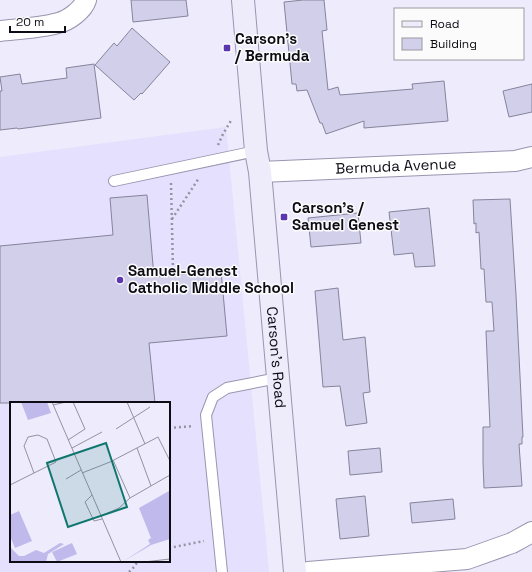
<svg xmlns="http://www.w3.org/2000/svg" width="532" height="572" font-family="'Space Grotesk',sans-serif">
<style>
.built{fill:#e4e0fd;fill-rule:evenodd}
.building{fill:#d2cfea;stroke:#86839c}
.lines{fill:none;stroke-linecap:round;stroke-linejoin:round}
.lane-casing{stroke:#9895af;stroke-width:12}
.street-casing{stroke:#9895af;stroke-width:22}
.secondary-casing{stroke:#9895af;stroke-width:24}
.path{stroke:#9593a1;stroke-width:2.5;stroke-dasharray:2 3;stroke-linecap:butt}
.lane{stroke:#fff;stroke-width:10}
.street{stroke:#fff;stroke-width:20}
.secondary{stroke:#eeecfb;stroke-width:22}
.poi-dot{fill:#5b37af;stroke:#fbfbfb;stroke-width:1.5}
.labels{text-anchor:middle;stroke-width:3;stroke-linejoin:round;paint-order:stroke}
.poi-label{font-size:15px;font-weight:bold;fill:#0d0c15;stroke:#fbfbfb;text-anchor:start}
.street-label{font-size:15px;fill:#0d0c15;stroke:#fbfbfb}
.inset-road{fill:none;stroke:#9392a0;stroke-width:1}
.view{fill:#0f766e;fill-opacity:0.15;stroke:#0f766e;stroke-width:2}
.inset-edge{fill:none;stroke:#0d0c15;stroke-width:2}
</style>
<rect width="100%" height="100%" fill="#edebfc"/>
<path class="built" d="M226,127L269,572H0V157ZM11,403H169V561H11Z"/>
<path class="building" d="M131,0H186L188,16L133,22Z
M303,0H324L327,30L322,31L328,90L338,87L340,95L413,89L412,84L444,81L448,121L364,128V121L326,134L322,123H320L307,90L297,91L296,84H292L284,2Z
M132,28L170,62L142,94L141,93L134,100L95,65L114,43L117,46Z
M94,64L101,118L18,129L17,128L0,130V91H2L0,77L20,74L22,84L44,81L67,78L66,68Z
M532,84V112L509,117L503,91Z
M147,195L154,277L221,271L227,336L149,343L155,403H0V246L113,235L110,198Z
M510,199L516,295L523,437H522V444H519L522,486L484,488L483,462V427H490L486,331H494L492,302H486L484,269H481L479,232L476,233V223L474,224L473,200Z
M429,208L435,266L415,267L413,253L394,255L389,212Z
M358,213L361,243L311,247L308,218Z
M338,288L343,340L365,337L370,392L363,393L367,423L346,426L340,386L323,387L315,291Z
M380,448L382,472L350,475L348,451Z
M365,496L369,536L340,539L336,499Z
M453,499L455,519L412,523L410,503Z"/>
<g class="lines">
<defs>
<path id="lane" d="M114,181L256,151
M222,572L206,415L213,397L227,388L278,378"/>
<g id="street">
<path d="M0,31C18,29 41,28 58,23C68,21 83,10 86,0"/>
<path id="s1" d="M260,172L515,161L532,157"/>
<path d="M308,572L467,559L512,543L532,532"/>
</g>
<g id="secondary">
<path id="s2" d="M243,0L256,151L260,172L295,572"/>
</g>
</defs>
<use href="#lane" class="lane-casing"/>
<use href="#street" class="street-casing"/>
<use href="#secondary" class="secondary-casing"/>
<path class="path" d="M218,145L223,134L232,119
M171,183L173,271
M172,219L199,178
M169,428L194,426
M169,548L204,541
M129,572L134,567L138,561"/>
<use href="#lane" class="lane"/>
<use href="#street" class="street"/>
<use href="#secondary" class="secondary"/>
</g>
<g class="poi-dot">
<rect x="223" y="44" width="8" height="8" rx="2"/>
<rect x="280" y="213" width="8" height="8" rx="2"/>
<circle cx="120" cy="280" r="4"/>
</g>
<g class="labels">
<g class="poi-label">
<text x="235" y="44">Carson's<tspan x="235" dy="17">/ Bermuda</tspan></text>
<text x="292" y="213">Carson's /<tspan x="292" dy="17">Samuel Genest</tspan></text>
<text x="128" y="276">Samuel-Genest<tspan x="128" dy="17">Catholic Middle School</tspan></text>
</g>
<g class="street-label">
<text dy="5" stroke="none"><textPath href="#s1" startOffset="136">Bermuda Avenue</textPath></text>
<text dy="5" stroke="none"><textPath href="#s2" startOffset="359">Carson's Road</textPath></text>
</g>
</g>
<g transform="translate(10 402)">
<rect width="160" height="160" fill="#edebfc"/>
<path d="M11,0H37L41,11L18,18ZM159,89L160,137L141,143L114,159L140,142L138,138L141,136L129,106ZM9,109L22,139L5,146L0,134V113ZM50,141L54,142L38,152L36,160H0V145L9,154H14L26,148L34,151ZM62,141L67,152L47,160L42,150Z" fill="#c0b9eb"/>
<path class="inset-road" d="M42,0L111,160M117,0L135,42M43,3L56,0M106,27L140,5M58,38L75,27L63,0M62,46L92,30M127,46L141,84M103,58L120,96M72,71L100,60L148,35L160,59M56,77L71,68M0,83L46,60L37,37L28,33L18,35L14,44L24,71M82,93L75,100L84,119L92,117M91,114L109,106L120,96L160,73M134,160L160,157"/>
<path class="view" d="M96,41L117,105L58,125L37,61Z"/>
<rect width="160" height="160" class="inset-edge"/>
</g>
<rect x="394" y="8" width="130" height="52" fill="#fbfbfb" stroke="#9c9b9f"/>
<rect x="402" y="21" width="20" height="6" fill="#eeecfb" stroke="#9c9b9f"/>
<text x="430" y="28" font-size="12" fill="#0d0c15">Road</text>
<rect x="402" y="38" width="20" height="12" fill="#d2cfea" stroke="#9c9b9f"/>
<text x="430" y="48" font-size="12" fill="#0d0c15">Building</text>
<path d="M10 26v6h55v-6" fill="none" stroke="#0d0c15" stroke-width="2"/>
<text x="16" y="26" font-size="12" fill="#0d0c15" stroke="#fbfbfb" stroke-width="3" paint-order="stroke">20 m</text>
</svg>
